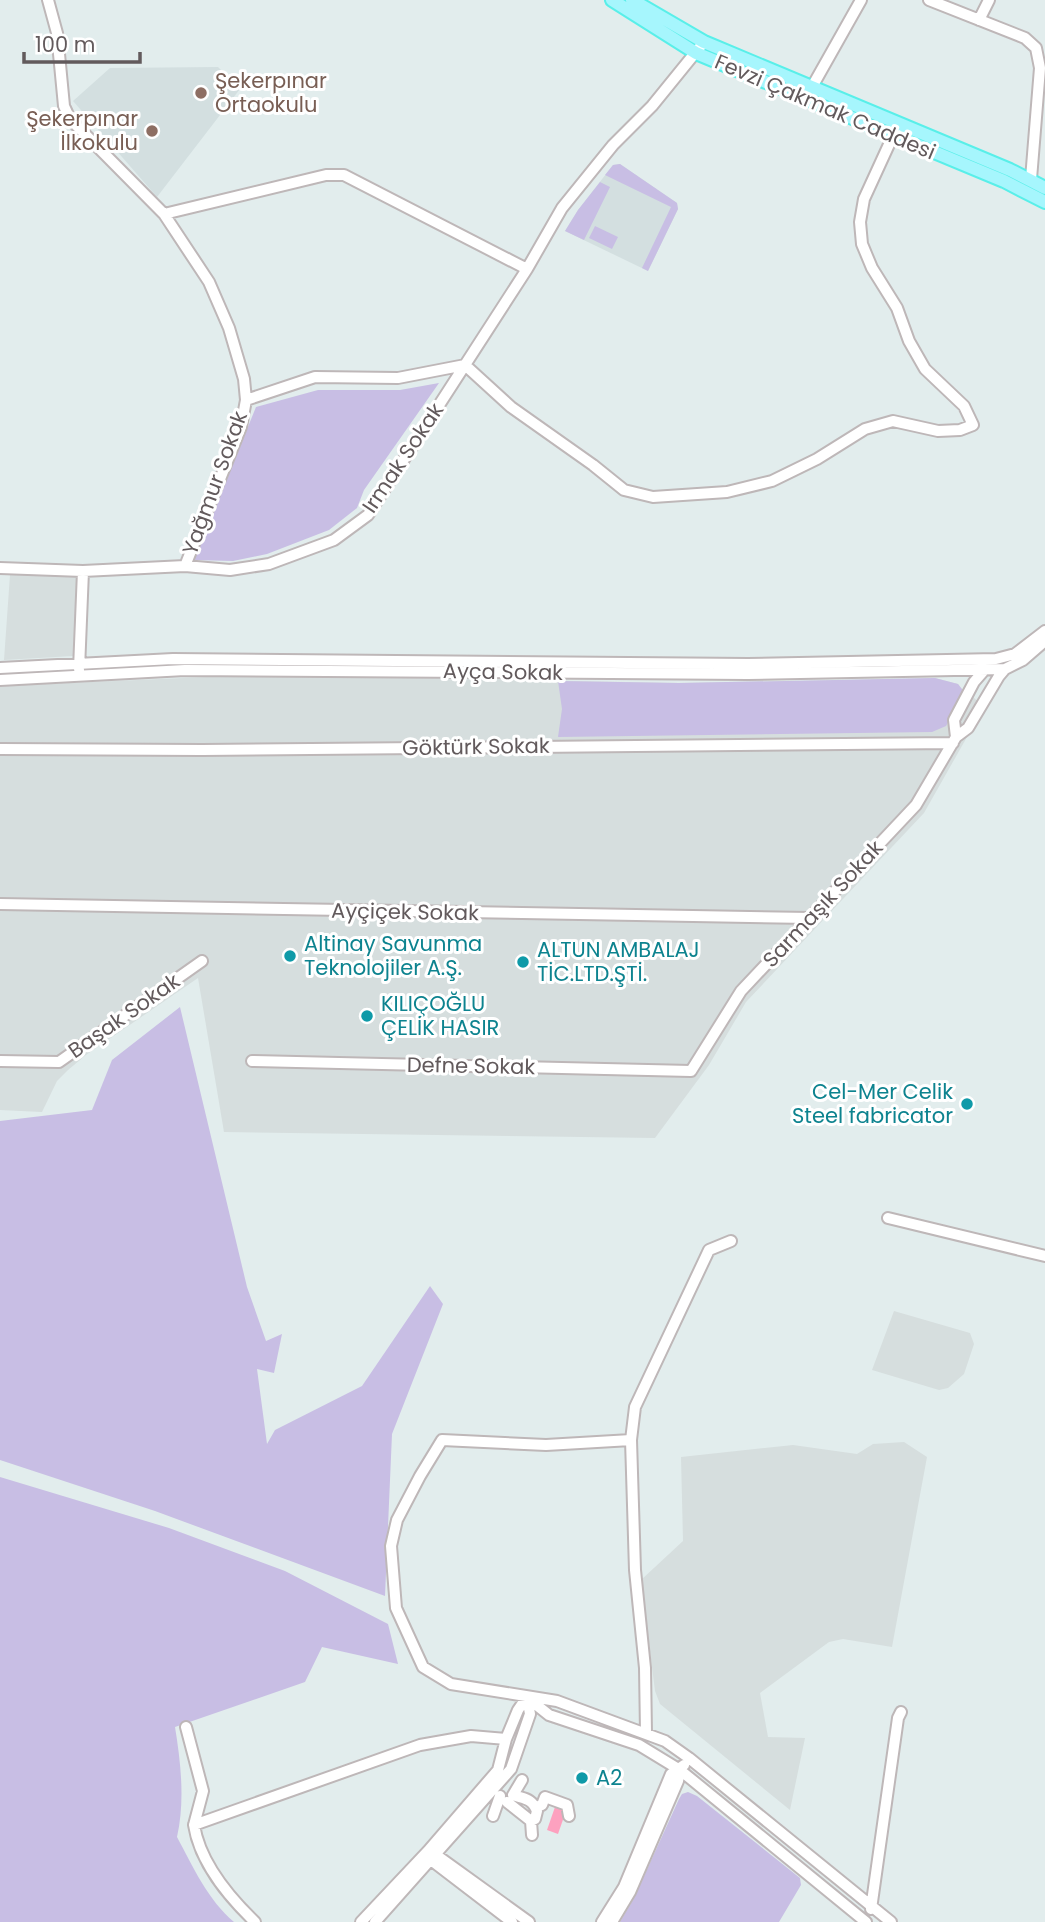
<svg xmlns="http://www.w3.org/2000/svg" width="1045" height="1922" font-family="Poppins,sans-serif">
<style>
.industrial{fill:#d6dede}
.education{fill:#d3dfe0}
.green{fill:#c8bee4}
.water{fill:#fda1bf}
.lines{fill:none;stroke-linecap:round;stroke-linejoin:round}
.minor-casing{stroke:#beb7b8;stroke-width:14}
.major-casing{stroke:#59efe9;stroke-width:16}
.minor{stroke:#fff;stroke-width:10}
.major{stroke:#a6f6fd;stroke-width:12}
.education-dot{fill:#8d6e63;stroke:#fff;stroke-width:2.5}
.culture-dot{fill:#0f9aa8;stroke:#fff;stroke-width:2.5}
.labels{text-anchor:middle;stroke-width:6;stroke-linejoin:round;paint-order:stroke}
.education-label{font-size:21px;fill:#785e54;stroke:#fff;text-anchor:start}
.street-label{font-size:21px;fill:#625a5c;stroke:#fff}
.culture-label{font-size:21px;fill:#0d838f;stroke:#fff;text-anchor:start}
</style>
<rect width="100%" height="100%" fill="#e2eded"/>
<path class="industrial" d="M10,575H78L73,656L4,660Z
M252,675L679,683L935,678L958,684L965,693L973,697L984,707L924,813L746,1002L709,1065L655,1138L224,1132L198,978L86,1055L68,1070L57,1081L42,1112L0,1110V686Z
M894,1311L970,1333L974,1344L964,1374L948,1388L939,1390L872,1370Z
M904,1442L927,1457L892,1647L843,1639L829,1642L760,1693L768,1737L805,1738L790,1810L660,1704L655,1691L641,1580L683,1541L681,1457L793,1445L857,1454L873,1444Z"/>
<path class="education" d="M218,67L240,89L157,197L73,101L110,68Z
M620,164L677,203L678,209L648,271L565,231L578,210L613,165Z"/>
<path class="green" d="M620,164L677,203L678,209L648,271L642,268L671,207L605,175L613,165Z
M600,182L610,187L584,240L565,231L578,210Z
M595,226L618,237L612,249L589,238Z
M439,383L364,490L357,508L329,530L267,554L233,561L194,560L256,407L318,390H400Z
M935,678L958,684L965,693L946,726L932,732L558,737L562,709L558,681L679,683Z
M180,1007L247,1287L266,1341L282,1334L274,1373L257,1369L267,1444L275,1430L362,1386L430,1286L443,1304L392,1434L385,1596L155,1511L0,1460V1121L92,1110L112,1060Z
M0,1477L169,1528L285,1571L388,1624L398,1664L322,1647L305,1682L175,1727C181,1764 185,1801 177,1837C193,1867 208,1900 234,1922H0Z
M688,1792L697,1796L800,1878L801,1885L779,1922H620L634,1898L679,1799L682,1794Z"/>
<path class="water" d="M555,1807L566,1811L558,1834L547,1830Z"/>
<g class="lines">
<defs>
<path id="minor" d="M48,0L57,33L64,106L70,119L164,214L209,282L229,328L244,379L246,400L241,427L185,566
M929,0L1025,38L1036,48L1040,68L1031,179
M979,20L989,0
M812,87L861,0
M164,214L326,175H344L527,269
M465,365L511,407L593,465L624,490L653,497L727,492L772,481L817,459L865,429L893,421L938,431L960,430L973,425L964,406L925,369L909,341L897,308L872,268L862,244L860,222L864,199L897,127
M246,400L315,377L398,378L465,365
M0,568L83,571L185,566L230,570L269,564L334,540L368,515L527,269L562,208L613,145L652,106L704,42
M0,668L173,659L748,664L996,659L1015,654L1045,631
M79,669L83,571
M0,680L185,670L748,674L1005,669
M956,737L954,720L974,682L988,666
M0,749L202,750L953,743
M0,904L810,918
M0,1061L59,1062L202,961
M252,1061L691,1071L741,991L916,805L956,737L968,728L999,676L1005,669L1023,660L1045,641
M888,1218L1045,1256
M631,1440L546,1445L442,1440L420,1476L397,1520L391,1546L396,1608L423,1667L451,1684L557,1701L665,1741L689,1758L891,1922
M529,1699L549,1715L639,1745L680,1770L866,1922
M186,1727L203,1791L194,1825
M646,1733L645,1668L635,1570L631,1440L635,1407L709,1250L731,1241
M507,1802L531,1821L535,1819L537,1811C532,1798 524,1799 513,1795L522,1780
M536,1807L542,1805L545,1797L567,1805L569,1816
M493,1816L500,1796
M531,1821L532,1835
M432,1852L529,1922
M429,1853L431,1860L512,1922
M871,1909L898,1718L901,1712
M255,1922C228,1896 200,1863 194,1825L420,1745L471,1736L506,1739
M361,1922L428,1851L498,1770L506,1739L518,1710L527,1697
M375,1922L511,1769L530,1714L527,1697
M602,1922L624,1887L671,1774L684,1765
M612,1922L630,1892L678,1781L680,1770"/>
<path id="major" d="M612,0L696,53L1004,181L1045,202
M632,0L704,42L1010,170L1045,188"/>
</defs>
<use href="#minor" class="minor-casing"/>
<use href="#major" class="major-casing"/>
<use href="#minor" class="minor"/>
<use href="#major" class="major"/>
</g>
<g class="education-dot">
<circle cx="201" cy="93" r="7"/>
<circle cx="152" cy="131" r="7"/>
</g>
<g class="culture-dot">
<circle cx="290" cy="956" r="7"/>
<circle cx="523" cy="962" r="7"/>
<circle cx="367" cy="1016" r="7"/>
<circle cx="967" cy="1104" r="7"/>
<circle cx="582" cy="1778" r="7"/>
</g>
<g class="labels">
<g class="education-label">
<text x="215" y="88">Şekerpınar<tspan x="215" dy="24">Ortaokulu</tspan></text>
<text x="138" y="126" text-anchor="end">Şekerpınar<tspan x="138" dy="24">İlkokulu</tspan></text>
</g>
<g class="street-label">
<text transform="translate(825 107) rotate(23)" y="7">Fevzi Çakmak Caddesi</text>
<text transform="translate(403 458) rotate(-56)" y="7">Irmak Sokak</text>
<text transform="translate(215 483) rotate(-70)" y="7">Yağmur Sokak</text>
<text transform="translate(503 672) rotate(1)" y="7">Ayça Sokak</text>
<text transform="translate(476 747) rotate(-1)" y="7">Göktürk Sokak</text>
<text transform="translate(823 904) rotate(-47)" y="7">Sarmaşık Sokak</text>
<text transform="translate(405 912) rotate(1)" y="7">Ayçiçek Sokak</text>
<text transform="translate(124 1016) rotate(-35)" y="7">Başak Sokak</text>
<text transform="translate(471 1066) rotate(1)" y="7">Defne Sokak</text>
</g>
<g class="culture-label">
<text x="304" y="951">Altinay Savunma<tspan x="304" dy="24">Teknolojiler A.Ş.</tspan></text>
<text x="537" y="957">ALTUN AMBALAJ<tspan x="537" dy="24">TİC.LTD.ŞTİ.</tspan></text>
<text x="381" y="1011">KILIÇOĞLU<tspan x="381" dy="24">ÇELİK HASIR</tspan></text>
<text x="953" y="1099" text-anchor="end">Cel-Mer Celik<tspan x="953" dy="24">Steel fabricator</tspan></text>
<text x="596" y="1785">A2</text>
</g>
</g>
<path d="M24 52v10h116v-10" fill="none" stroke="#625a5c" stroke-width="3.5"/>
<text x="35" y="52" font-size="21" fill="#625a5c" stroke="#ffffff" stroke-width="5" paint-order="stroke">100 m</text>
</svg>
